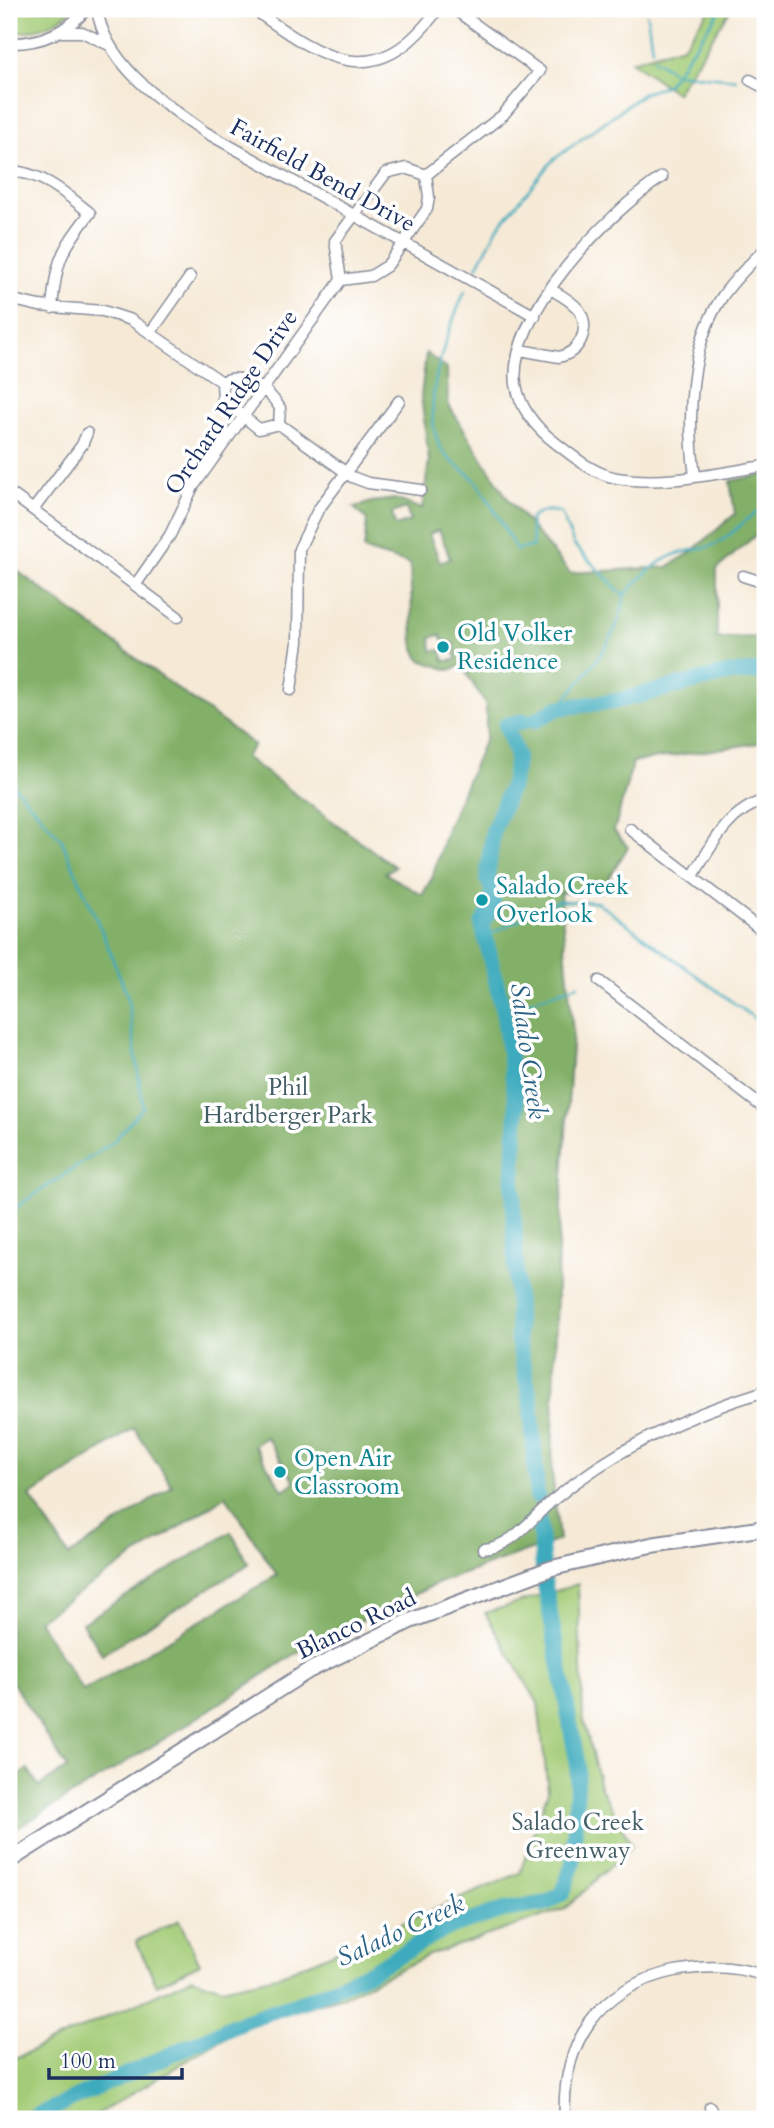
<svg xmlns="http://www.w3.org/2000/svg" width="774" height="2128" font-family="Cardo,serif">
<style>
.green{fill:#a4cc78;stroke:#607e6b;stroke-width:2}
.forest{fill:#83b068;stroke:#4f7063;stroke-width:2;fill-rule:evenodd}
.lines{fill:none;stroke-linecap:round;stroke-linejoin:round}
.stream{stroke:#3eabbd;stroke-width:2.5}
.river{stroke:#3eabbd;stroke-width:16}
.street-casing{stroke:#888c9a;stroke-width:13}
.primary-casing{stroke:#888c9a;stroke-width:18}
.street{stroke:#fff;stroke-width:10}
.primary{stroke:#fff;stroke-width:14}
.culture-dot{fill:#0f9aa8;stroke:#fff;stroke-width:2.5}
.labels{text-anchor:middle;stroke-width:7;stroke-linejoin:round;paint-order:stroke}
.street-label{font-size:24px;fill:#1b2f5e;stroke:#fff}
.culture-label{font-size:24px;fill:#0d838f;stroke:#fff;text-anchor:start}
.park-label{font-size:24px;fill:#445e66;stroke:#fff}
.water-label{font-size:26px;font-style:italic;fill:#296184;stroke:#fff}
</style>
<rect width="100%" height="100%" fill="#fff"/>
<filter id="ink" filterUnits="userSpaceOnUse"><feTurbulence type="fractalNoise" baseFrequency=".0143" numOctaves="2"/><feDisplacementMap in="SourceGraphic" scale="14" xChannelSelector="R" yChannelSelector="G"/><feConvolveMatrix kernelMatrix="1 2 1 2 8 2 1 2 1" color-interpolation-filters="sRGB"/></filter>
<filter id="wash" filterUnits="userSpaceOnUse"><feTurbulence type="fractalNoise" baseFrequency=".00686" numOctaves="4" result="noise"/><feDisplacementMap in="SourceGraphic" scale="28" xChannelSelector="R" yChannelSelector="G"/><feGaussianBlur stdDeviation="1.57" result="paint"/><feColorMatrix in="noise" values="0 0 0 0 0 0 0 0 0 0 0 0 0 0 0 0 0 1.4 0 .05"/><feComposite in="paint" operator="in"/></filter>
<g filter="url(#wash)">
<rect width="100%" height="100%" fill="#f6ead7"/>
<path class="green" d="M9,9H73C54,26 34,33 9,33Z
M710,9H731L676,93L631,61L683,46Z
M578,1584L583,1717L600,1786L632,1846L565,1909L429,1955L343,1996L243,2027L89,2119H9V2061L192,1978L222,1988L281,1975L520,1873L548,1791L538,1703L485,1613Z
M179,1920L200,1964L157,1985L136,1941Z"/>
<path class="forest" d="M426,353L447,369L448,404L508,499L570,573L667,567L690,553L735,514L730,481L765,474V527L717,569V638L765,637V742L633,762L614,831L628,847L601,891L560,893L573,1032L558,1249L552,1470L559,1540L438,1583L300,1651L169,1736L9,1833V1781L28,1769L39,1786L67,1768L9,1677V565L254,745L245,757L395,867L385,873L422,895L432,878L448,825L486,737V705L462,666L449,670L420,660L413,643L410,564L364,550L367,520L354,508L371,502L395,499L422,509L429,461L421,396ZM406,508L410,521L395,526L392,513ZM439,530L450,558L440,562L429,534ZM441,635L442,640L454,643L456,660L444,661L442,650L432,651L431,637ZM134,1428L172,1486L69,1556L30,1496ZM266,1437L295,1482L283,1490L254,1445ZM226,1496L277,1575L83,1691L38,1620Z
M231,1532L249,1564L102,1654L82,1623Z"/>
<g class="lines">
<path class="stream" d="M647,15L652,49
M654,59L675,73L736,79
M477,267L498,227L553,160L644,93L667,85L721,9
M465,291C447,332 419,404 440,447C450,466 468,469 478,484C492,504 504,528 516,550L533,546L530,519C539,511 550,509 561,513L574,545L624,596
M558,708C583,677 621,638 624,596C638,581 654,562 674,555C691,548 703,552 721,541C737,531 747,515 765,509
M9,780L61,839L102,932L127,994L143,1107L113,1142L9,1212
M484,937L557,901L597,902L765,1026
M503,1010L578,985"/>
<path class="river" d="M524,721L506,725L517,757L513,781L493,831L487,879L492,887L493,905L482,924L503,1010L517,1108L513,1187L518,1341L531,1402L537,1496
M534,721L558,708L616,701L726,674L765,671
M29,2119L246,2020L312,1998L371,1971L445,1929L504,1910L547,1903L563,1893L573,1863L578,1767L544,1580L539,1520"/>
</g>
</g>
<g filter="url(#ink)">
<g class="lines">
<defs>
<path id="street" d="M97,9C105,64 162,102 205,132L535,316
M253,9C323,59 375,96 438,9
M62,32H82L107,44
M9,43C40,44 66,32 87,9
M750,80L765,88
M9,171C42,172 65,193 90,213C61,251 56,260 52,308
M426,175L503,115L540,71L454,9
M662,177C609,212 507,315 516,384C520,410 537,429 557,444C575,458 594,474 617,478C664,486 718,473 765,466
M9,299L39,306L103,311L131,320L222,382
M151,332L190,277
M520,350L559,357C580,352 591,329 579,310C572,301 561,295 552,290
M222,382C243,371 269,390 280,408L279,424
M222,382L223,400L259,429L279,424
M279,424L352,477L368,483L421,490
M695,476C687,419 689,346 722,297C734,279 750,264 765,249
M9,492L178,617
M33,510L82,445L87,433
M743,576L765,583
M136,584L170,535L193,487L341,280L335,241L386,173L406,168L426,175L429,197L427,209L387,266L371,276L341,280
M291,690L298,642L299,549L318,510L399,401
M630,829L765,933
M693,876C712,845 728,811 765,800
M599,981L765,1109
M483,1549C511,1548 531,1519 552,1501C613,1450 689,1414 765,1391
M710,2107L714,2119
M565,2119C561,2042 599,1987 675,1971C706,1965 735,1965 765,1976"/>
<path id="primary" d="M9,1861L308,1671L410,1621L552,1568L651,1545L765,1528"/>
</defs>
<use href="#street" class="street-casing"/>
<use href="#primary" class="primary-casing"/>
<use href="#street" class="street"/>
<use href="#primary" class="primary"/>
</g>
</g>
<g class="culture-dot">
<circle cx="443" cy="647" r="7"/>
<circle cx="482" cy="900" r="7"/>
<circle cx="280" cy="1472" r="7"/>
</g>
<g class="labels">
<g class="street-label">
<text transform="translate(323 175) rotate(29)" y="8">Fairfield Bend Drive</text>
<text transform="translate(231 402) rotate(-56)" y="8">Orchard Ridge Drive</text>
<text transform="translate(356 1624) rotate(-26)" y="8">Blanco Road</text>
</g>
<g class="culture-label">
<text x="457" y="641">Old Volker<tspan x="457" dy="28">Residence</tspan></text>
<text x="496" y="894">Salado Creek<tspan x="496" dy="28">Overlook</tspan></text>
<text x="294" y="1466">Open Air<tspan x="294" dy="28">Classroom</tspan></text>
</g>
<g class="park-label">
<text x="288" y="1095">Phil<tspan x="288" dy="28">Hardberger Park</tspan></text>
<text x="578" y="1830">Salado Creek<tspan x="578" dy="28">Greenway</tspan></text>
</g>
<g class="water-label">
<text transform="translate(529 1051) rotate(82)" y="9">Salado Creek</text>
<text transform="translate(400 1930) rotate(-25)" y="9">Salado Creek</text>
</g>
</g>
<rect width="774" height="2128" fill="none" stroke="#fff" stroke-width="35"/>
<path d="M49 2068v10h133v-10" fill="none" stroke="#1b2f5e" stroke-width="3.5"/>
<text x="60" y="2068" font-size="21" fill="#1b2f5e" stroke="#ffffff" stroke-width="5" paint-order="stroke">100 m</text>
</svg>
